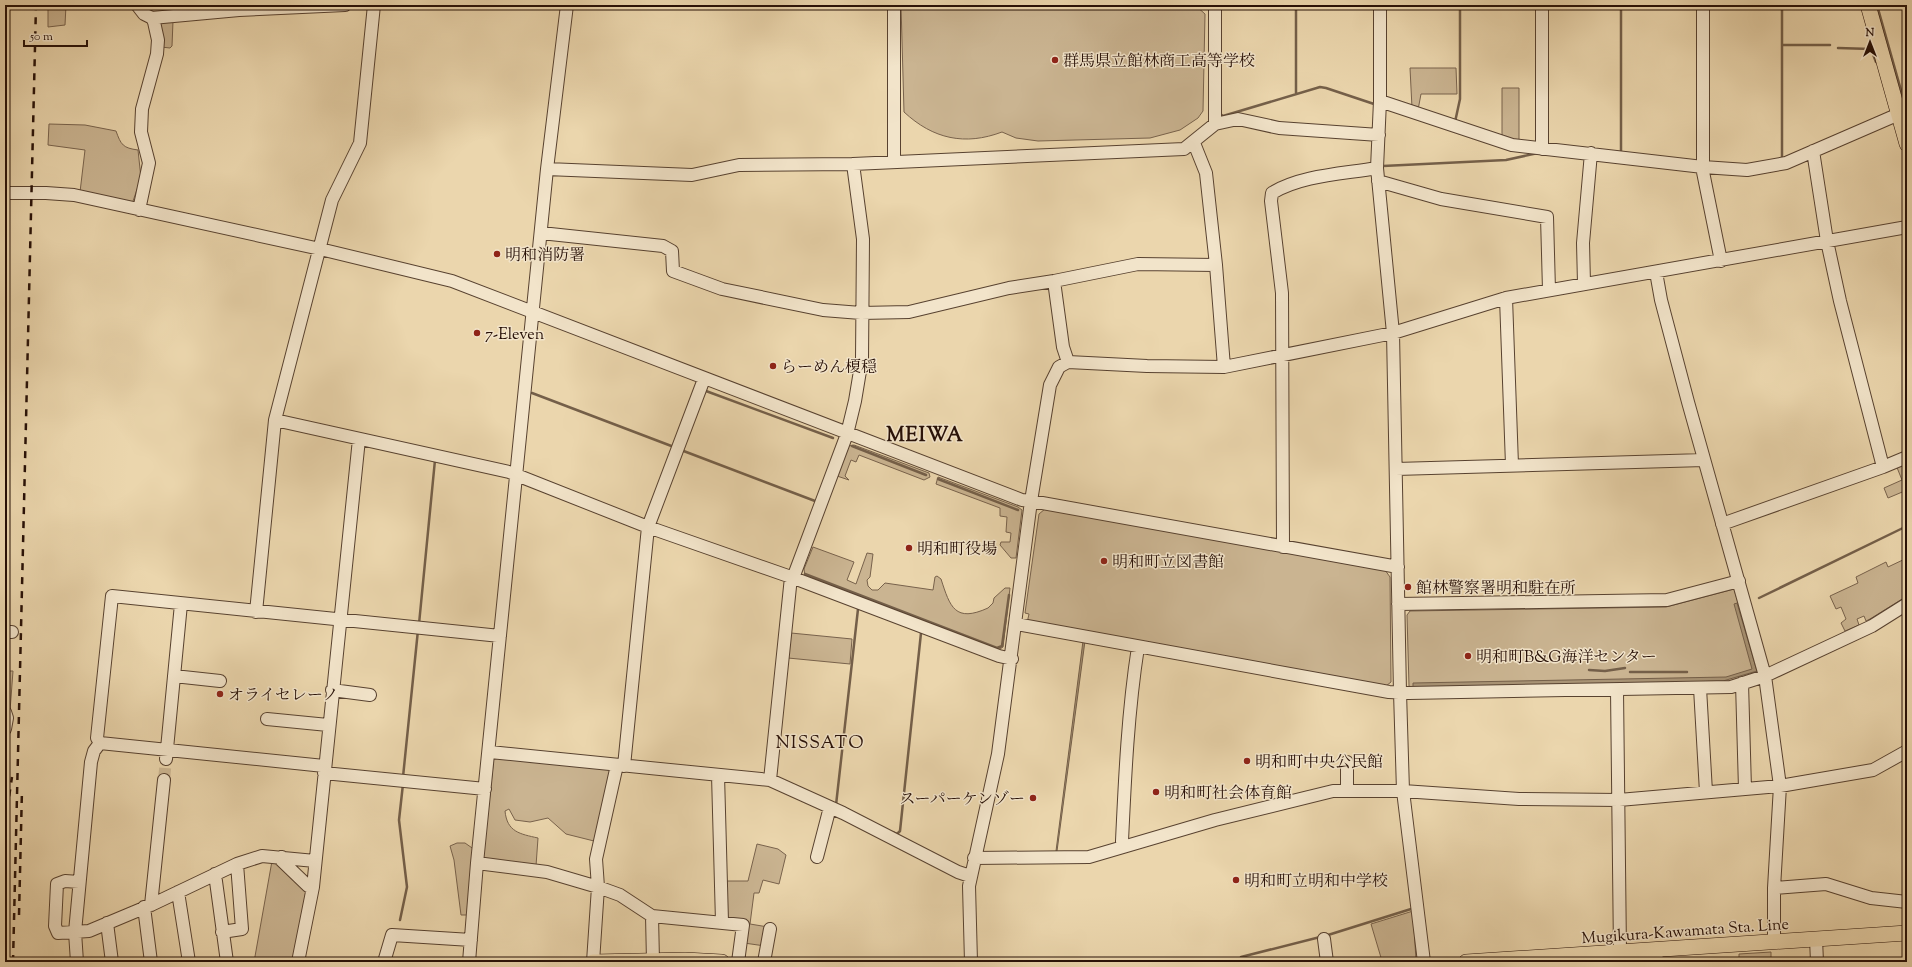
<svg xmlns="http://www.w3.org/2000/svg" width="1912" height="967" font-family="'Sorts Mill Goudy','Noto Serif JP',serif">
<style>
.green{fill:#cab491;stroke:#78624c}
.water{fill:#a89375;stroke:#745f49}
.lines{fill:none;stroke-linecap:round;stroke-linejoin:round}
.stream{stroke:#745f49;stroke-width:2.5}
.minor-tunnel{stroke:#ceb894;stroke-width:12;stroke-dasharray:12 6;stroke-linecap:butt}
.minor-casing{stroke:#584230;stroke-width:14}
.major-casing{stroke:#271007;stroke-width:16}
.minor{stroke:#f2e4ca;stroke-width:12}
.major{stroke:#ebd6ad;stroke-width:15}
.rail{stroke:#271007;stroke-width:2.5;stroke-dasharray:7 7;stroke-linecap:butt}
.poi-dot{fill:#8f2418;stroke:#f2e4ca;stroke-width:1.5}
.labels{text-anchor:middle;stroke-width:3;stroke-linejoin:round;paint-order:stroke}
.poi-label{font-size:16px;fill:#271007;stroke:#f2e4ca;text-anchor:start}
.street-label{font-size:16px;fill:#271007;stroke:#f2e4ca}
.quarter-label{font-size:18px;letter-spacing:1px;fill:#271007;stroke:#f2e4ca}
.district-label{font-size:20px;font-weight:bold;letter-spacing:1px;fill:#271007;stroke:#f2e4ca}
</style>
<rect width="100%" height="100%" fill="#ebd6ad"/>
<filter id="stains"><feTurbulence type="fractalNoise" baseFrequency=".005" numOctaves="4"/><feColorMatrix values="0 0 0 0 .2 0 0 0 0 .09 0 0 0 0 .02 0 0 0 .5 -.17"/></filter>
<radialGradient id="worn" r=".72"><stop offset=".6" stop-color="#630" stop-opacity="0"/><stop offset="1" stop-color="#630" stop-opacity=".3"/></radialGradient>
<path class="green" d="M48,5H66L65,25L48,27Z
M901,5H1195L1205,14L1203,111L1198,118L1180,130L1150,138L1038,141L1016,138L1002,132C965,146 933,139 904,112Z
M173,21L172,46L170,48L161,47L159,22Z
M1410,68H1456L1457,94H1421L1418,110L1412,108Z
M1502,88H1519V142L1502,138Z
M49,124L85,125L116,131C121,145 123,148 138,150L141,178L132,204L80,192L85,150L48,145Z
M854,445L929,473L930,477L924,480L859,455L856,462L851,460L845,476L849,480L837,476L848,446Z
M1905,461L1907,464V490L1888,498L1884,488L1902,480L1896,465Z
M938,477L1018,507L1022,510L1016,558H1011L1000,545L1001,542H1010L1011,533L1006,532L1007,517L1000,516V508L936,484Z
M1045,509L1385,570L1390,577L1391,682L1386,686L1027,623L1029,614L1025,613L1039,514Z
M813,547L854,562L847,580L856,584L867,553L873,554L870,577L867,580L868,586L872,590H878L885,583L933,590L935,577L937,576L941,579C950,607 955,623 988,608L993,603L994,598L1005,588H1010L1003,647L1000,649H997L805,576L804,569Z
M1907,558V596L1870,619L1866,621L1864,616L1857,619L1859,625L1845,631L1841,623L1846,619L1841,607L1836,609L1830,596L1858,583L1856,577L1886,562L1888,567Z
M1734,589L1758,671L1732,681L1412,688L1409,686L1407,615L1410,611L1666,607Z
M791,633L852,639L850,664L788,658Z
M5,671H13L10,711L5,706Z
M494,756L611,770L594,841L566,834L548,818L530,822L515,820L509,809L505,811C507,832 520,834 538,838L536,866L483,859Z
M457,843H465L475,850L469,915H461L454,860L450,846Z
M757,844L778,849L786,855L779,884L763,880L759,893H754L750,924L768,927L765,946L744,943L747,924L727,919L724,881H748Z
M272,861L307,890L294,962H254Z
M1413,911L1416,960L1382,961L1371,924Z
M1771,952V962H1739V954Z"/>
<path class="water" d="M1737,603L1757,671L1723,681L1413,688V683L1726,677L1752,669L1734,604Z
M1083,641H1085L1057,851H1056Z"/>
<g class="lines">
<path class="stream" d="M1621,5V153
M1877,5L1904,101
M1782,45H1830
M1838,48L1871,49L1876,62
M1296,94V5
M1906,110L1907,112
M1219,113L1223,116L1320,87L1326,88L1374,104V103
M1455,122L1460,99V5
M1782,159V5
M1383,166L1506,160L1538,153
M706,391L833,438
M532,393L674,447
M852,446L926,475
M681,450L815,501
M938,479L1018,510
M805,574L997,648L1002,646L1009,595
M1759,598L1907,526
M419,624L435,460
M1589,670L1605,671L1625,668
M1630,672H1687
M403,777L418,630
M836,805L858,609
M893,832L897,834L900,831L921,633
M400,920L407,887L399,820L403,784
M1241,957L1328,935L1411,909"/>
<path class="minor-tunnel" d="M164,780L166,759"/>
<defs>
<path id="minor" d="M137,5L144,14L152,18L154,22L158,40L157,54L142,109L141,132L149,163L139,210
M894,5V162
M1215,5V124
M1380,5V101L1377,168L1393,333L1400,692L1403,791L1424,962
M1542,5V149
M1703,5V172L1721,261
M152,18L239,10L345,5
M1380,101L1512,145L1703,167L1747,170L1786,163L1899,114
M1194,143L1206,173L1216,265L1224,367
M1813,151L1827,241L1840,301L1883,467
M547,169L692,175L739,165L853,164L1184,149L1215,124L1238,119L1279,128L1379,135
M1378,181L1441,199L1547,217L1549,290
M5,193H46L74,195L320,249L452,281L1022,500L1031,501L998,754L969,886L971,962
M541,233L663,246L672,251L673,271L722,289L823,310L861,313L909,312L1009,288L1054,281L1138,264L1216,265
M1656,272L1661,300L1688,402L1765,676L1780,786L1774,888V942
M1054,281L1063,347L1068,362
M1584,283L1583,243L1591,153
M1506,298L1512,465
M275,420L509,472L648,527L791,577L999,656L1012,659
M1396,469L1704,460
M1722,524L1883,467L1907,457
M1283,547L1282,293L1271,201L1272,193C1302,175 1343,174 1377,168
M1398,567L1031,501L1050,385L1059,367L1068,362L1147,366L1224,367L1393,333L1506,298L1907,227
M793,578L847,434L855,401L862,359L863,239L853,164
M1398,604L1667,600L1739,581
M256,612L275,420L332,200L360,143L374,5
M1016,624L1389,692L1409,693L1731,687L1765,676L1872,626L1907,604
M5,632H12
M174,676L220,681
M1742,683L1745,789
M1700,688L1706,792
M332,690L370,695
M1617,690L1620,952
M5,712L7,718L5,729
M267,719L328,725
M100,743L97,738L112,596L500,636
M100,743L324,766
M490,752L770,780L843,813L958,872L970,876
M166,759L181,604
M624,766L648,527L704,379
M324,773L485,789
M718,775L722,922
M770,780L791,577
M1347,791V762
M1123,847L1122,841C1125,776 1128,711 1138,647
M282,857V861L308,886L313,887
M817,857L830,807
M974,858L1089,857L1215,820L1333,791H1403L1519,799L1619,800L1780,786L1873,770L1907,751
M477,863L547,872L598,887L620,895L652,916L743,925L738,962
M215,874L227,962
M79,882L65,881L57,884L55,926L58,933L89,931L151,905L237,864L262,856L315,861
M1774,888L1826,884L1871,898L1907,902
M178,892L189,962
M151,905L164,780
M144,907L151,962
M652,916L653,961
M107,923L112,962
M222,932L242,929L237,864
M1324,939L1327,962
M1816,939L1817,962
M1656,951L1657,962
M77,962L75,932L91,762L94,751L100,743
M298,962L313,887L359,439
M384,962L392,935L471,940
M469,962L477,863L547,169L567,5
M593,962L598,887L596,859L617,765
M764,962L770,929"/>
<path id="major" d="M1868,5L1907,144
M593,962L685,960L722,962
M1466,962L1907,933"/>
</defs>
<use href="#minor" class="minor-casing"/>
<use href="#major" class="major-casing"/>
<use href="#minor" class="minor"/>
<use href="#major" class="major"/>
<path class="rail" d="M5,824L12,777
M19,915L22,789
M13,962L36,5"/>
</g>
<g class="poi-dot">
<circle cx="1055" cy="60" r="4"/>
<circle cx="497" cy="254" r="4"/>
<circle cx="477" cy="333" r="4"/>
<circle cx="773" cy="366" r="4"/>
<circle cx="909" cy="548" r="4"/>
<circle cx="1104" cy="561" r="4"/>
<circle cx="1408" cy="587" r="4"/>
<circle cx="1468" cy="656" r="4"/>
<circle cx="220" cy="694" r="4"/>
<circle cx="1247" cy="761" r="4"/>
<circle cx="1156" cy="792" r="4"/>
<circle cx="1033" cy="798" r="4"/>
<circle cx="1236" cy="880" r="4"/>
</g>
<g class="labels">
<g class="poi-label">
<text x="1063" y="66">群馬県立館林商工高等学校</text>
<text x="505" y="260">明和消防署</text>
<text x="485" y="339">7-Eleven</text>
<text x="781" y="372">らーめん榎穏</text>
<text x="917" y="554">明和町役場</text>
<text x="1112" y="567">明和町立図書館</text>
<text x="1416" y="593">館林警察署明和駐在所</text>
<text x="1476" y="662">明和町B&amp;G海洋センター</text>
<text x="228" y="700">オライセレーノ</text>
<text x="1255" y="767">明和町中央公民館</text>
<text x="1164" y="798">明和町社会体育館</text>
<text x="1025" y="804" text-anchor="end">スーパーケンゾー</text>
<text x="1244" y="886">明和町立明和中学校</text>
</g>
<g class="street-label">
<text transform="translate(1685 930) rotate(-4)" y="6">Mugikura-Kawamata Sta. Line</text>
</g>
<g class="quarter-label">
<text x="820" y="748">NISSATO</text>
</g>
<g class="district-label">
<text x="925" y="441">MEIWA</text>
</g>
</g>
<rect width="1912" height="967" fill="none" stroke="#ebd6ad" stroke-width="20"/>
<rect x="6" y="6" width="1900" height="955" fill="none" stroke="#271007" stroke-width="2"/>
<rect x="10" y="10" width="1892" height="947" fill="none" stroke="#271007"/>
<g transform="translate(1870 42)" stroke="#f2e4ca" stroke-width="3" paint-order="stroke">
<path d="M0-3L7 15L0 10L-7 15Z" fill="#271007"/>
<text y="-6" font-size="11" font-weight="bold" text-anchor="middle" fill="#271007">N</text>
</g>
<path d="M24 40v6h63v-6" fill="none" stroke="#271007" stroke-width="2"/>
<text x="30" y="40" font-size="12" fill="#271007" stroke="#f2e4ca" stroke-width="3" paint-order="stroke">50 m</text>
<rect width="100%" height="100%" filter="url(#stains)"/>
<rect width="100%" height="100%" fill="url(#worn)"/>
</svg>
